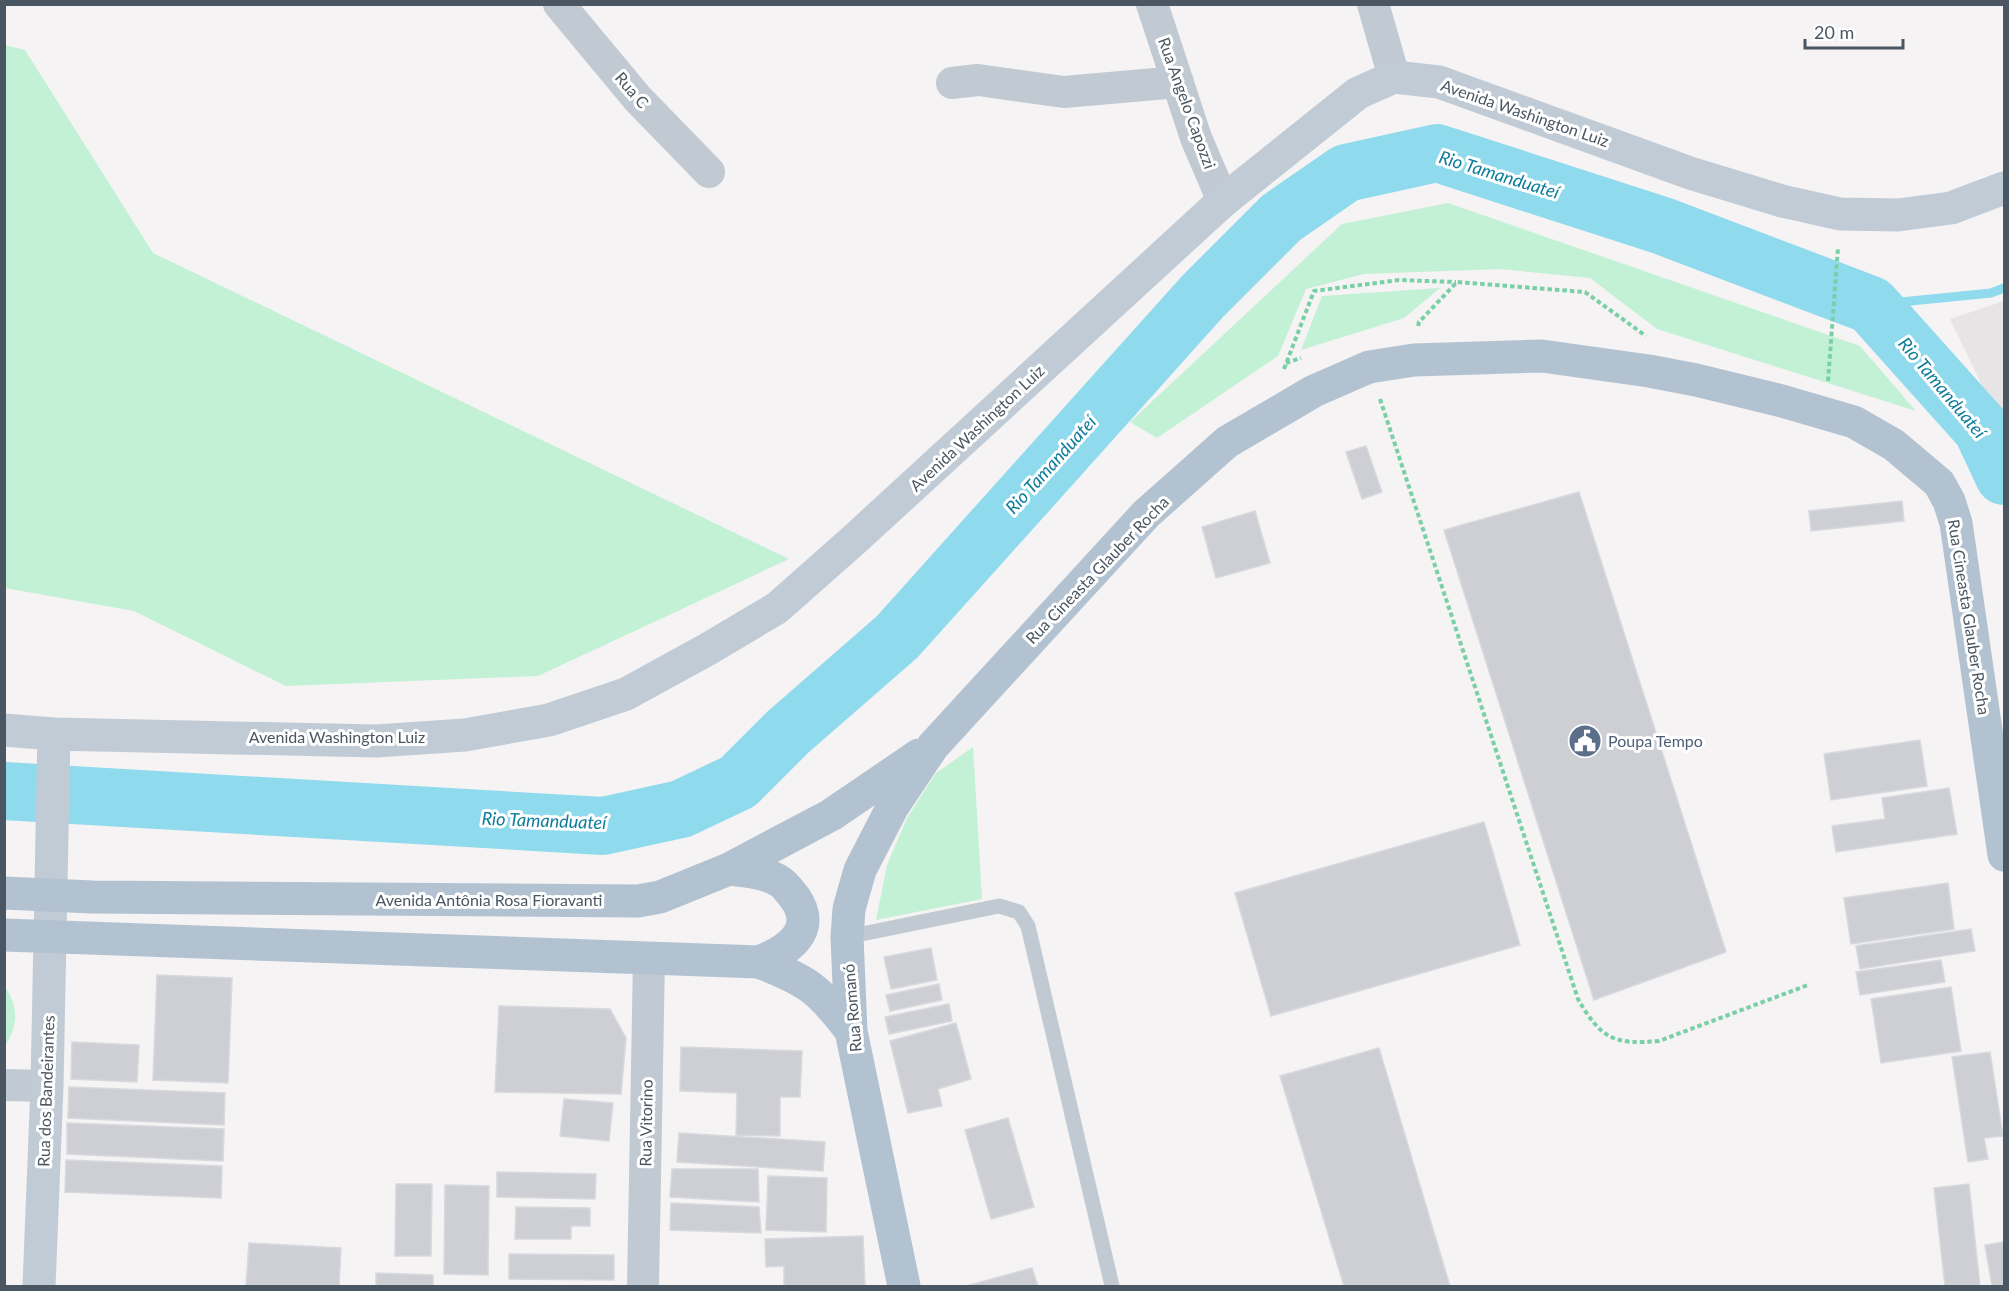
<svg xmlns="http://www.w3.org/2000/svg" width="2009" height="1291" font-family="Lato,sans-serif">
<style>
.education{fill:#e6e4e5}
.green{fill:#c3f1d5}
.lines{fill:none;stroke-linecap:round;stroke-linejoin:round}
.stream{stroke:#90daee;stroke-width:9}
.river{stroke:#90daee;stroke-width:58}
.building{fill:#cdcfd5;stroke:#d7d9de;stroke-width:1.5}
.path{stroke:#7ad0a6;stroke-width:4;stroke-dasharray:4.5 3;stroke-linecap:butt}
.lane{stroke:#c1cad2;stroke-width:15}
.street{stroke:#c1cad2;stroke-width:32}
.secondary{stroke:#c1cbd6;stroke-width:33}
.primary{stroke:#b3c2d1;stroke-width:33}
.labels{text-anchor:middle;stroke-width:6;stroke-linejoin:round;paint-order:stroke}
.street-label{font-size:16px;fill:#4a5661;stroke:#fff}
.service-label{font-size:16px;fill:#4e5e75;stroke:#fff;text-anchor:start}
.water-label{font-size:18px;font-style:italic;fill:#0c7c9b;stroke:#fff}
</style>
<rect width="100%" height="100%" fill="#f5f3f3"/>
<path class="education" d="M2004,301V431L1950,319Z"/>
<path class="green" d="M4,45L25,50L153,253L789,559L538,676L286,686L134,611L5,588Z
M1448,203L1860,346L1916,411L1657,329L1590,278L1500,269L1364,274L1306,289L1278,356L1157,438L1130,422L1342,224Z
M1440,288L1404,318L1301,350L1322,296Z
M973,747L982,899L876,920L887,865L907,818L936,773Z
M5,987C19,1007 18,1026 5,1046Z"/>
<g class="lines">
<path class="stream" d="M1871,305L1991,293L2004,288"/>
<path class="river" d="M4,791L603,826L681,809L738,782L788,732L897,637L1203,296L1281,218L1346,173L1437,153L1663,226L1871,305L1982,429L2004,476"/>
</g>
<path class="building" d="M1366,446L1382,492L1362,499L1346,452Z
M1579,492L1726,952L1594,1000L1444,530Z
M1902,501L1904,521L1811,531L1809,511Z
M1255,511L1270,563L1216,578L1202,527Z
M1920,740L1927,786L1831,800L1824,754Z
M1949,788L1957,834L1836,852L1832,826L1885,819L1882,798Z
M1484,822L1520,945L1271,1016L1235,893Z
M1948,883L1954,929L1851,944L1844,898Z
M1971,929L1975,951L1860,969L1856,946Z
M931,948L937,980L891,989L884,957Z
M1941,960L1945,982L1860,995L1856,972Z
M157,975L232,978L228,1083L153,1080Z
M939,984L942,1000L890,1011L886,995Z
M1951,987L1961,1051L1881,1063L1871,999Z
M949,1004L952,1021L889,1034L885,1017Z
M499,1006L610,1009L626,1038L621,1094L495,1092Z
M956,1023L971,1079L938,1089L942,1106L908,1113L890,1041Z
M72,1042L139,1045L137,1082L71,1079Z
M681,1047L802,1051L800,1097H780V1136L736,1135L737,1093L680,1091Z
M1379,1048L1450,1286H1344L1280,1076Z
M1990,1052L2003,1136L1984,1138L1988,1159L1968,1162L1952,1057Z
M69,1087L225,1093L224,1125L68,1118Z
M564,1099L613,1103L609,1141L560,1136Z
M1008,1118L1034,1207L991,1219L965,1130Z
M67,1123L224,1129L223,1161L67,1154Z
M679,1133L825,1142L823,1171L677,1162Z
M66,1160L222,1166L221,1198L65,1192Z
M672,1169H758L759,1202L670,1197Z
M497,1172L596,1174L595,1199L497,1197Z
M768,1176L827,1178L826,1232L766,1230Z
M396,1184H432L431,1256H395Z
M1969,1184L1980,1286H1945L1934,1188Z
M445,1185L489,1186L488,1275L444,1274Z
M671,1203L759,1207L761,1233L670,1230Z
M516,1207L590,1208V1226H571V1239H515Z
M863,1236L865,1286H784V1266L766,1267L765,1239Z
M2004,1242V1286H1992L1985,1245Z
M249,1243L341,1248L339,1286H246Z
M509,1254L614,1255V1280L509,1279Z
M1032,1268L1038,1286H966Z
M376,1273L433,1275V1286H376Z"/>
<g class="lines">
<path class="path" d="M1418,326L1419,322L1457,282L1585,292L1646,336
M1286,363L1301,358
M1284,369L1314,291L1399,280L1456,282
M1828,381L1838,248
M1380,399L1578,999C1601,1039 1614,1045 1659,1041L1808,985"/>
<path class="lane" d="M847,937L999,906L1019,912L1028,926L1112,1286"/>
<path class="street" d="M559,4L638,99L709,172
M1152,4L1196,138L1223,201
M1373,4L1394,77
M952,83L978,80L1064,92L1178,82
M4,1085L47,1086
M643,1286L649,959"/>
<path class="secondary" d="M4,730L54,734
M39,1286L47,1086L54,734L376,741L465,735L549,720L626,694L708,649L777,608L855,539L1223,201L1358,93L1394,77L1439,82L1690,173L1782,201L1840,214L1898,215L1951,208L2004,188"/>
<path class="primary" d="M729,869C745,871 764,872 779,881C785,884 790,892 795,898C818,931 787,951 759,962
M4,893L92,897L638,901L660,897L729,869L831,815L919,755
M4,935L759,962C808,981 819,989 851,1031
M904,1286L851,1031L847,937L849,909L860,870L893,806L933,746L1146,514L1227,442L1314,391L1369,367L1414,360L1542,356L1649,371L1696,380L1782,401L1854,422L1894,445L1939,483L1949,501L1956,523L2004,855"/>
</g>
<defs>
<symbol id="civic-disc" viewBox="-11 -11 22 22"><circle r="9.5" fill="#5c6f8a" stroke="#fff"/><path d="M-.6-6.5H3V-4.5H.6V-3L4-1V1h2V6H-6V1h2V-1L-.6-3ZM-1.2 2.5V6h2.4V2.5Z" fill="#fff"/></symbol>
</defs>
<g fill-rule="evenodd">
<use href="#civic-disc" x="1566" y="722" width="38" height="38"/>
</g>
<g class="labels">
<g class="street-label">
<text transform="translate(632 90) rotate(49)" y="6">Rua C</text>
<text transform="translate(1187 103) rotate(70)" y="6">Rua Angelo Capozzi</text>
<text transform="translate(1525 113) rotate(19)" y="6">Avenida Washington Luiz</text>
<text transform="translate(977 428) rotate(-43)" y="6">Avenida Washington Luiz</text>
<text transform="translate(1097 570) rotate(-46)" y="6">Rua Cineasta Glauber Rocha</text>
<text transform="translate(1969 617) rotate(81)" y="6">Rua Cineasta Glauber Rocha</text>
<text x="337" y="743">Avenida Washington Luiz</text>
<text x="489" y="906">Avenida Antônia Rosa Fioravanti</text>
<text transform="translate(852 1008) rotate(-95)" y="6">Rua Romanó</text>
<text transform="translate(46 1091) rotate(-88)" y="6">Rua dos Bandeirantes</text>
<text transform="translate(646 1123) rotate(-89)" y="6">Rua Vitorino</text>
</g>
<g class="service-label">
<text x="1608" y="747">Poupa Tempo</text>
</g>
<g class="water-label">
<text transform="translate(1499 175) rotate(17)" y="6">Rio Tamanduateí</text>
<text transform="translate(1942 388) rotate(50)" y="6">Rio Tamanduateí</text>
<text transform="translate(1051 465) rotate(-48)" y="6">Rio Tamanduateí</text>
<text transform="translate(544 821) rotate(2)" y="6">Rio Tamanduateí</text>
</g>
</g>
<rect width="2009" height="1291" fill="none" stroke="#4a5661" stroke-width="12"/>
<path d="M1805 39v9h98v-9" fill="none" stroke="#4a5661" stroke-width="3"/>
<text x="1814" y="39" font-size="18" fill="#4a5661" stroke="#ffffff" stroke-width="4.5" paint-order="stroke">20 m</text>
</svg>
